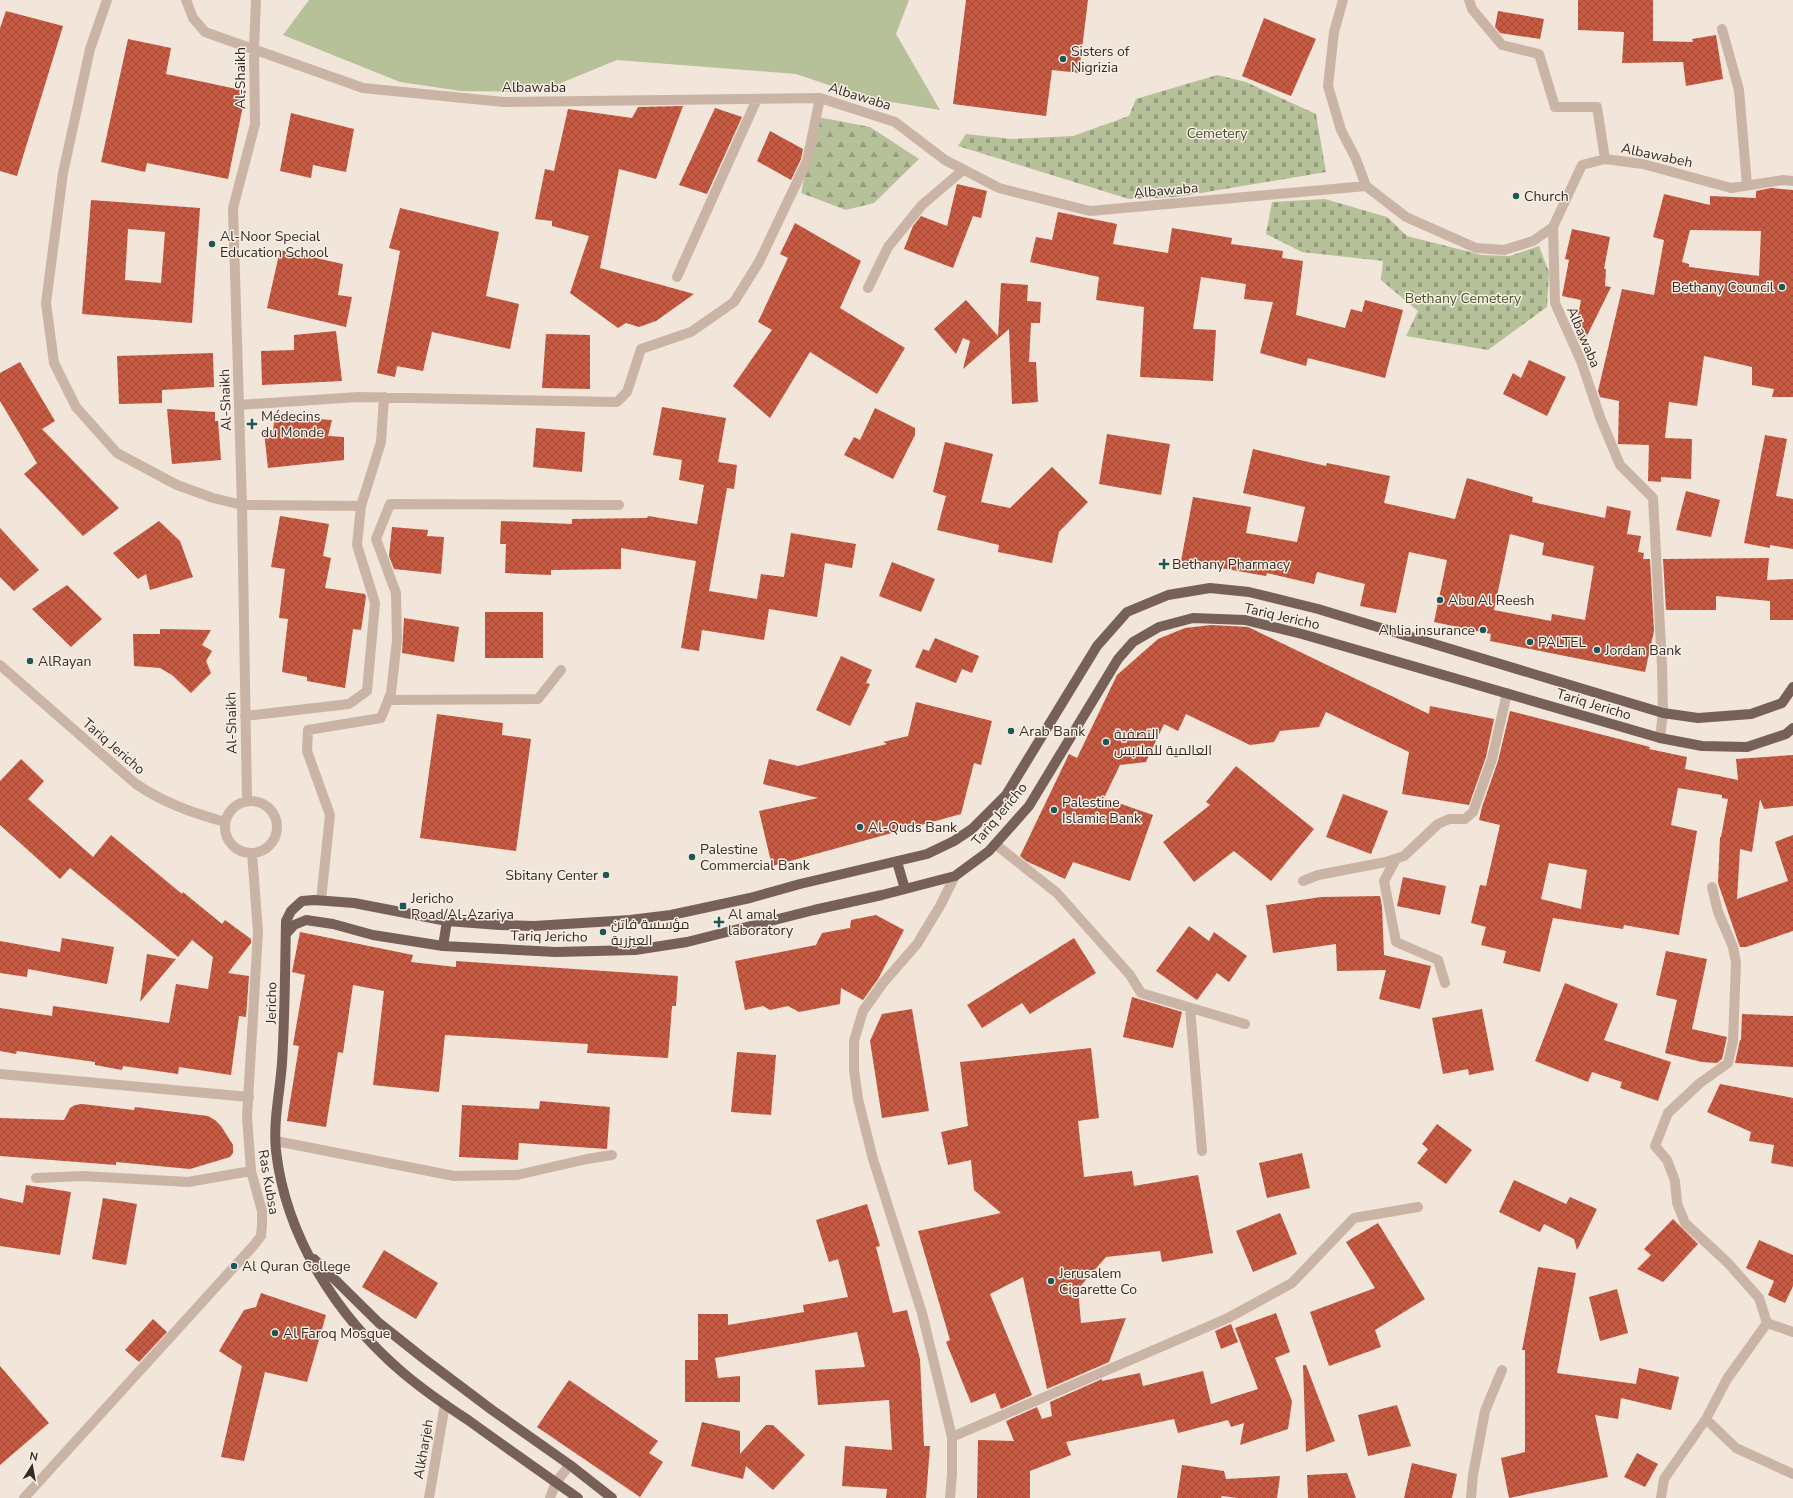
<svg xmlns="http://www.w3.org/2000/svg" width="1793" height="1498" font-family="'Nunito Sans',Cairo,sans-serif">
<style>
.forest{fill:url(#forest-firs)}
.cemetery{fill:url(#cemetery-stones)}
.green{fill:#b6c199}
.building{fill:url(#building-cross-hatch);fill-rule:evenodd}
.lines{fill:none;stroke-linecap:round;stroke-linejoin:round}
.minor{stroke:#cab4a5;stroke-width:10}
.major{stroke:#776057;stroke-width:10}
.poi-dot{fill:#1c5757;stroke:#f9efe5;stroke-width:1.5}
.labels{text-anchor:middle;stroke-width:3;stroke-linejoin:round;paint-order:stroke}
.poi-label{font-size:14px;fill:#352a26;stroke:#f9efe5;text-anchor:start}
.street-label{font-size:14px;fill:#352a26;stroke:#f9efe5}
.park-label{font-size:14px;fill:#47542a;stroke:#f9efe5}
</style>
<defs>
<pattern id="forest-firs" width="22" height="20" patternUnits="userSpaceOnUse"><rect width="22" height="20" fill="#b6c199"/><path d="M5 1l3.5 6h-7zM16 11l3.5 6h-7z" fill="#959d7d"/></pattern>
<pattern id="cemetery-stones" width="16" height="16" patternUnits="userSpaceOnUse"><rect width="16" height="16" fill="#b6c199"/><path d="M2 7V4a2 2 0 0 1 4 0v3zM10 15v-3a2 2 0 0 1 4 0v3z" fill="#959d7d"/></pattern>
<pattern id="building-cross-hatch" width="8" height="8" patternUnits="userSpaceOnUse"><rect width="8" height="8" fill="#c75a42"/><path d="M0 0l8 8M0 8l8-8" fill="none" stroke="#a24b37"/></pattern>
</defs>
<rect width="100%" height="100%" fill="#f2e5d9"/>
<path class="forest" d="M818,117L870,127L919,159L874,203L846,210L801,193Z"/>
<path class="cemetery" d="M1217,75L1246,82L1316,114L1326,172L1177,197L1129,199L958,146L966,134L1012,139L1073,136L1129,116L1136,99Z
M1325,199L1387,217L1407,236L1482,255L1510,256L1539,246L1549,272L1547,307L1488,350L1406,336L1418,311L1381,280L1383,261L1302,252L1266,234L1272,202Z"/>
<path class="green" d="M309,0H909L896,34L940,110L867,98L796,74L617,60L539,92L461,91L400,82L283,35Z"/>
<path class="building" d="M966,0H1088L1079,73L1052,70L1046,116L953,104Z
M1578,0H1653V41L1693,42L1692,39L1716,35L1723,79L1686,86L1683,62L1622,63L1624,32L1578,30Z
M6,11L63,26L17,176L0,171V28Z
M1498,11L1544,19L1540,39L1500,33L1495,27Z
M1264,18L1316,39L1291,96L1242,76Z
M128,39L171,48L166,74L246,91L228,179L147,163L145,172L101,162Z
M683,106L656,179L619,169L600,268L694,294L656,321L639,327L626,323L618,328L570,293L589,236L552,226V221L535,219L545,169L554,171L568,109L632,118L638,107Z
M715,108L742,117L707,194L679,185Z
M291,113L354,129L346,172L313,165L311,178L280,171Z
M770,131L803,149L801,159L791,180L757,161Z
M957,184L987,191L981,218L973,216L953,268L904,249L913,226L921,216L947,226Z
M1771,188L1793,190V397H1772L1774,389L1752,385V367L1704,356L1697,406L1669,402L1665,438L1692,439L1691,479L1661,477V482L1648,481L1649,445L1618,444L1619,401L1600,397L1598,391L1622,289L1654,295L1664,240L1653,237L1664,194L1710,205V196L1756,198V191ZM1690,230L1761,231L1759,276L1689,267V264L1682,262Z
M91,200L200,208L192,323L82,314ZM128,229L165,232L161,283L125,280Z
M400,208L499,232L486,296L519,304L510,349L432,332L423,371L397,366L395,377L377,373L400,251L389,248Z
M1058,212L1117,224L1113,244L1168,253L1172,228L1232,238L1231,244L1283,251L1282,258L1303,261L1296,315L1345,328L1351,309L1362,312L1365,300L1403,310L1385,378L1308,358L1306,366L1260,353L1273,302L1244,299L1246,284L1201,277L1193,329L1216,330L1213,381L1140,377L1144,307L1096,300L1099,277L1030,262L1036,237L1052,240Z
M795,223L861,261L840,308L905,348L877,394L810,352L770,418L733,386L772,330L758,322L788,258L780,254Z
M1572,229L1610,237L1604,269H1606L1605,286L1611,287L1582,346L1575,332L1581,300L1562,296L1569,260L1565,259Z
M280,250L343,264L338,295L352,297L346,327L267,308Z
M1001,283L1028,285L1027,301L1041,302L1040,323H1031L1029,362H1036L1038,402L1012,404L1009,329L963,369L970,341L963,338L956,354L934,329L966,300L998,336Z
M336,331L342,381L262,385L261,351L294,350V335Z
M546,334L590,335V389L542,388Z
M213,353L214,387L162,390V403L119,404L117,356Z
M1529,360L1566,377L1547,416L1503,394L1513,373L1521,378Z
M20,362L55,421L42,429L119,508L83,536L24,474L37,463L0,401V373Z
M662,407L726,418L718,462L737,465L734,489L727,488L709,591L757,599L761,574L784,577L791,533L856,544L852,568L825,563L817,617L769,609L764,640L702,630L699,651L681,648L696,561L621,548V569L551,570V575L505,573L506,544H500L501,521L572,524V519L647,518L648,516L697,524L704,485L679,480L682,460L653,455Z
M875,408L915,428V435L893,479L844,455L854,437L860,440Z
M167,409L215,412V421H218L221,460L172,464Z
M275,416L332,420L328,436L344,437V460L268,468L264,432L273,430Z
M536,428L585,432L582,472L533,467Z
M1107,434L1170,444L1161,495L1099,484Z
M1765,435L1787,439L1776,496L1793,499V549L1770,545V548L1744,543Z
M945,442L993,454L981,502L1010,508L1052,467L1088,502L1059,532L1052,563L998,552L999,545L937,530L946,496L933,492Z
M1253,449L1326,466L1327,463L1390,476L1384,503L1455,519L1467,478L1533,497L1532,502L1605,518L1607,506L1631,511L1627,534L1641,536L1638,552L1644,553L1643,559H1650L1654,631L1645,672L1490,641L1491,634L1434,622L1447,560L1409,552L1396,613L1360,606L1365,584L1317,572L1314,584L1267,573L1266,576L1181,561L1193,497L1251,507L1246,533L1297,542L1305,507L1243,493ZM1510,534L1544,543L1542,555L1594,566L1585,620L1552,614L1551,621L1494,610Z
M1686,491L1720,500L1711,537L1676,530Z
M280,516L329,524L323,556L331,558L325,588L365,594L366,597L361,630L353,629L345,688L307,681V677L282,672L288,619L279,618L285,569L271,567Z
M159,521L180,541L193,577L150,590L146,574L138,579L113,553Z
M392,527L428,530L427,536L444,537L441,574L394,569L389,556Z
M0,528L39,570L14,591L0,577Z
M1769,558L1767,580L1793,579V620H1770V601L1716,596V610H1666L1663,559Z
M892,562L935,579L921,612L879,596Z
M67,585L102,619L71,647L32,609Z
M485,612H543V658H485Z
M404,618L459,627L454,662L402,653Z
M1211,625L1248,627L1429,714L1430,706L1494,719L1486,757L1469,805L1402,794L1409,752L1326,712L1319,727L1280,731L1274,742L1250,745L1186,714L1178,731L1164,724L1146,762L1120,765L1104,798L1153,815L1130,881L1073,862L1065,879L1026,861L1020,856L1069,754L1077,758L1117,675L1158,639L1185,628Z
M160,629L211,630L202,645L212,651L206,661L211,673L191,693L172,675L160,668L134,666L133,634H160Z
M935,638L979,656L972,673L962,669L956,683L915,667L923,649L929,651Z
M841,656L872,670L866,683L870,684L850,726L816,710Z
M916,702L992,721L981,765L974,763L961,814L772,866L759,811L818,798L763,784L769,759L798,766L887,744L883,742L908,736Z
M1510,711L1650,747L1649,749L1687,757L1685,769L1738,780L1736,759L1793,755V806L1764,809L1760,799L1752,852L1740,849L1737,899L1788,881L1775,842L1793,835V931L1746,947H1740L1718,883L1720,837H1721L1728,799L1722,798V795L1678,788L1671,825L1697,831L1679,935L1624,925L1623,929L1553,918L1540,972L1503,963L1506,951L1481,945L1486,927L1471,923L1480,885L1486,886L1500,825L1479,820L1482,807L1498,761ZM1549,863L1587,870L1581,909L1541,899Z
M437,714L503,723L502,735L531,739L516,851L420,838Z
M21,759L44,781L28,799L93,857L111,835L182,894L183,892L222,924L225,920L251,939V943L228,973L249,976L246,1017L239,1016L231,1075L179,1067L178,1074L123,1066L122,1070L95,1065V1062L17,1051L16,1054L0,1051V1008L52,1016L53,1006L169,1023L176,984L208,989L213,957L192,940L178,957L70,868L60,879L0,825V781Z
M1236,766L1314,829L1271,881L1234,851L1194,882L1163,842L1210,805L1206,802Z
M1343,794L1388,811L1371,854L1326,837Z
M1403,877L1446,886L1440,915L1397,906Z
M1380,896L1382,906L1384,955L1431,966L1420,1009L1379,999L1386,970L1337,971L1336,944L1273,953L1266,905L1321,897Z
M876,915L904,930L878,979L863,1000L841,988L840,1004L799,1012L788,1006L770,1010L763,1006L745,1010L735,961L816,945L822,933L850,928L851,920Z
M1189,926L1209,941L1214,932L1247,956L1229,982L1217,973L1197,1000L1156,971Z
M300,932L413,955L411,962L456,967V961L678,976L676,1006H672L668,1058L587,1053L588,1044L445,1035L439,1092L373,1085L384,991L353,985L343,1053L338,1052L326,1127L287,1121L299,1046L293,1045L305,975L292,972Z
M62,938L114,947L107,984L28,969L27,977L0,973V941L60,952Z
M1074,938L1096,973L1030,1014L1022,1003L982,1028L967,1005Z
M1666,951L1707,959L1692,1029L1727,1037L1722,1059L1717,1063L1702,1062L1665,1053L1677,1000L1656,995Z
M147,954L176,959L140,1002Z
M1565,983L1618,1004L1604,1040L1671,1062L1658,1101L1620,1088L1622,1082L1592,1072L1588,1082L1535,1061Z
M1132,997L1182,1012L1173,1048L1123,1037Z
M912,1009L929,1111L882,1118L870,1041L882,1014Z
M1482,1009L1494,1070L1469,1075L1468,1069L1443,1074L1432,1018Z
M1742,1014L1793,1016V1067L1735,1063L1740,1040H1741Z
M1091,1048L1099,1118L1078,1121L1084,1177L1132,1171L1134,1186L1198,1175L1213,1253L1162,1262L1160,1251L1106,1257L1078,1289L1081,1323L1126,1318L1109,1362L1047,1389L1023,1277L990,1294L1032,1395L1001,1409L995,1393L971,1403L946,1342L950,1340L918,1231L1001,1213L974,1190L971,1160L948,1165L941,1132L968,1126L960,1062Z
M737,1052L776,1055L771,1115L731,1112Z
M1720,1084L1793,1098V1167L1771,1163L1774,1145L1749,1141L1751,1132L1707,1112Z
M540,1101L610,1107L607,1149L519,1143L518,1160L459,1157L462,1105L539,1109Z
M82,1104L134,1110L135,1107L208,1116L215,1120L221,1126L233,1145V1153L230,1157L190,1169L116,1162V1165L0,1156V1118L64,1120L70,1108L75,1105Z
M1437,1124L1472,1150L1446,1184L1417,1163L1428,1149L1422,1144Z
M1302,1153L1310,1188L1267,1198L1259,1163Z
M1514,1180L1566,1204L1570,1197L1597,1209L1577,1250L1574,1239L1544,1224L1540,1232L1499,1212Z
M26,1185L71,1192L60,1255L0,1246V1198L23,1203Z
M103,1198L137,1204L126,1265L92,1259Z
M867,1204L880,1246L876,1247L893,1313L907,1310L920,1359L924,1446H930L926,1498H886L887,1489L842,1486L845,1446L892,1450L889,1400L818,1405L815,1370L865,1367L857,1332L715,1358L718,1378L740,1376V1402H685V1360H698V1314H728V1325L804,1312L803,1305L848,1297L838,1259L829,1262L816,1220Z
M1280,1213L1297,1254L1253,1272L1236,1231Z
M1673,1219L1698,1244L1663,1282L1637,1269L1651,1255L1644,1249Z
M1378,1223L1425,1299L1375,1330L1381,1347L1329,1366L1310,1312L1375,1288L1346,1242Z
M1759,1240L1793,1255V1286L1785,1303L1768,1295L1774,1281L1746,1268Z
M384,1250L438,1283L416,1319L362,1287Z
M1538,1267L1576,1273L1557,1373L1636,1384L1639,1368L1679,1377L1671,1410L1621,1398L1618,1419L1595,1415L1608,1477L1509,1498L1501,1458L1525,1452V1350H1522Z
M1617,1289L1628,1333L1600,1341L1589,1297Z
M261,1293L326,1315L307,1382L265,1372L244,1461L221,1457L242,1366L219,1351L244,1310L256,1307Z
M1276,1313L1290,1352L1275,1358L1292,1401L1288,1429L1240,1445L1244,1423L1231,1427L1228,1420L1178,1433L1174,1419L1066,1442L1071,1455L1030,1471V1498H977L978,1440L1014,1441L1006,1421L1037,1407L1042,1419L1052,1416L1050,1402L1102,1379V1381L1140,1373L1143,1386L1203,1371L1211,1404L1258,1389L1235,1328Z
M153,1319L167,1332L139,1362L125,1350Z
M1231,1324L1238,1342L1221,1349L1215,1331Z
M1303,1365H1306L1335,1441L1306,1452Z
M0,1366L49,1423L0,1465Z
M569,1380L658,1441L649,1453L663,1462L640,1497L537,1427Z
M1397,1405L1411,1446L1368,1456L1358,1415Z
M702,1422L740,1431V1454L766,1425H773L805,1455L773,1490L746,1466L743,1479L691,1466Z
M1637,1453L1658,1464L1645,1487L1624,1477Z
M1412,1463L1457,1474L1452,1498H1404Z
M1182,1465L1224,1471L1226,1479L1280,1476L1277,1498H1237L1222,1496L1221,1498H1177Z
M1347,1473L1356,1498H1308L1307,1475Z"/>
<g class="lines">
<path class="minor" d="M107,0L90,49L63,173L46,303L54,363L76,407L117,453L177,485L213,498L242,505L361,506
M186,0L193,18L205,32L363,88L504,102L820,98L895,122L945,160L999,188L1090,211L1366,186L1406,217L1476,248L1504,250L1533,241L1553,227
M1343,0L1334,32L1328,86L1341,130L1356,159L1366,186
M1469,0L1472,9L1502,45L1539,54L1555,107H1597L1605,159
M1722,29L1739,90L1747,185
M677,277L757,99
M868,288L888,247L922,205L963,170
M239,405L358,397L617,402L627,392L641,349L691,332L734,302L759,262L807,161L820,98
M0,665L136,784C164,803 193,813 225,822
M388,700L538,699L561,670
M245,716L349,704L367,691L375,603L357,545L361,506L381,442L384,397
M1660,738L1663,713L1662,666L1653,498L1620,465L1600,417L1581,361L1555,303L1553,227L1582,165L1605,159L1643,164L1731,188L1783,180L1793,181
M247,801L242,505L233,208L255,124L254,48L256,0
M225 827a26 26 0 1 1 52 0a26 26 0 1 1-52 0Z
M995,844L1057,893L1130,975L1141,993L1245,1024
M1396,859L1384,881L1396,942L1438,960L1445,983
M1303,881L1318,875L1386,862L1404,856L1438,824L1449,819H1465L1473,812L1492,759L1507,693
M321,900L330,815L307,751L308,730L381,718L391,693L397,640L396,593L376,539L390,504L619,505
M1190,1008L1202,1151
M0,1074L249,1097
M276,1141L454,1176L517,1175L587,1159L612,1155
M36,1178L83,1176L188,1182L251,1171
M1767,1323L1793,1332
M1706,1419L1736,1448L1793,1474
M952,1437L1228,1318L1292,1283L1354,1218L1418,1207
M24,1498L254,1245L261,1236L262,1225V1211L251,1171L247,1117L258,932L252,853
M429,1498L445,1404
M550,1498L556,1482L570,1465
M950,1498L952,1474V1437L922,1313L873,1159L858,1099L854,1070V1041L863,1011L883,983L917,944L940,906L955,876
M1471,1498L1473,1475L1485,1411L1502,1370
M1661,1498L1664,1479L1706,1419L1727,1379L1767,1323L1759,1298L1728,1263L1685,1223L1677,1203L1675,1181L1667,1160L1655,1146L1668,1113L1700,1083L1728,1063L1733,1041L1736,963L1733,947L1718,912L1712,887"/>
<path class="major" d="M897,862L905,889
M286,934L294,925L306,920L333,924L373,935L443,946L556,952L635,950L687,942L814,910L882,895L955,876L989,851L1029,806L1118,659L1133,642L1159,627L1193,618L1245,620L1302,634L1660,738L1702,746L1747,747L1786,734L1793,728
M443,946L447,921
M314,1259L379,1323L423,1358L492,1410L570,1465L612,1498
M578,1498C541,1472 504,1446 468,1420C445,1405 422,1389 402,1372C337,1316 286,1238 276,1151C273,1121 280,1092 282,1063C285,1015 285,968 286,921L291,911L302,901L314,900L354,903L447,921L499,925L534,926L630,920L671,915L750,898L800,884L927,854L954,841L972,829L1006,795L1097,646L1127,612L1168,595L1210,588L1249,592L1318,609L1663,713L1698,718L1751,714L1782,703L1793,687"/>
</g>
<g class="poi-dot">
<circle cx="1063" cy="59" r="4"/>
<circle cx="1516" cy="196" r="4"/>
<circle cx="212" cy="244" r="4"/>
<circle cx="1782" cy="287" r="4"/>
<path d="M250 418h4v4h4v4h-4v4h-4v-4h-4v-4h4z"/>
<path d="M1162 558h4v4h4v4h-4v4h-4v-4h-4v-4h4z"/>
<circle cx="1440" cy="600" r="4"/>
<circle cx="1483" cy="630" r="4"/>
<circle cx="1530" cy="642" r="4"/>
<circle cx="1597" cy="650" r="4"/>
<circle cx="30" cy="661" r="4"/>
<circle cx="1011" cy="731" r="4"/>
<circle cx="1106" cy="742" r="4"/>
<circle cx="1054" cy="810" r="4"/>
<circle cx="860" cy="827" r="4"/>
<circle cx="692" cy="857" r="4"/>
<circle cx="606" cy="875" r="4"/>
<rect x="399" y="902" width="8" height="8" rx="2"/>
<path d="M717 916h4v4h4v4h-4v4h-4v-4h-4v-4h4z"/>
<circle cx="603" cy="932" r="4"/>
<circle cx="234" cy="1266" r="4"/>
<circle cx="1051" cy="1281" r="4"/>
<circle cx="275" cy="1333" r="4"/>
</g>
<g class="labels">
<g class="poi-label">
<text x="1071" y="56">Sisters of<tspan x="1071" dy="16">Nigrizia</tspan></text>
<text x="1524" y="201">Church</text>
<text x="220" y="241">Al-Noor Special<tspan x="220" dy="16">Education School</tspan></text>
<text x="1774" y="292" text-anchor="end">Bethany Council</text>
<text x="261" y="421">Médecins<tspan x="261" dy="16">du Monde</tspan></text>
<text x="1172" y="569">Bethany Pharmacy</text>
<text x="1448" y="605">Abu Al Reesh</text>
<text x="1475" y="635" text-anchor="end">Ahlia insurance</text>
<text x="1538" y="647">PALTEL</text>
<text x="1605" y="655">Jordan Bank</text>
<text x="38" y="666">AlRayan</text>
<text x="1019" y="736">Arab Bank</text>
<text x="1114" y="739">التصفية<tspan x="1114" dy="16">العالمية للملابس</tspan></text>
<text x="1062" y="807">Palestine<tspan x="1062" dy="16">Islamic Bank</tspan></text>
<text x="868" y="832">Al-Quds Bank</text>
<text x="700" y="854">Palestine<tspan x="700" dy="16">Commercial Bank</tspan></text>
<text x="598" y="880" text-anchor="end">Sbitany Center</text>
<text x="411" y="903">Jericho<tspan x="411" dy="16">Road/Al-Azariya</tspan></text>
<text x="728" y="919">Al amal<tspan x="728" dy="16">laboratory</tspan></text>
<text x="611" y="929">مؤسسة فاتن<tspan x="611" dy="16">العيزرية</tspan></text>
<text x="242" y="1271">Al Quran College</text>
<text x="1059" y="1278">Jerusalem<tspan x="1059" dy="16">Cigarette Co</tspan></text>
<text x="283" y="1338">Al Faroq Mosque</text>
</g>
<g class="street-label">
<text transform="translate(240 78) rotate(-90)" y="5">Al-Shaikh</text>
<text x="534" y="92">Albawaba</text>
<text transform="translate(860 96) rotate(17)" y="5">Albawaba</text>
<text transform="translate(1657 155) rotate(12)" y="5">Albawabeh</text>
<text transform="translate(1166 190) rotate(-5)" y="5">Albawaba</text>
<text transform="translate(1584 337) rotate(67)" y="5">Albawaba</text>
<text transform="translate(225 400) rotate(-92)" y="5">Al-Shaikh</text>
<text transform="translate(1282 616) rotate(13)" y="5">Tariq Jericho</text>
<text transform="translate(1594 704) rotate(17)" y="5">Tariq Jericho</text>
<text transform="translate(231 723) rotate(-91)" y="5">Al-Shaikh</text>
<text transform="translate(114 746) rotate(41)" y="5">Tariq Jericho</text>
<text transform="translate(999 814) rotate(-50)" y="5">Tariq Jericho</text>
<text transform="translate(549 936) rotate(1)" y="5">Tariq Jericho</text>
<text transform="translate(271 1003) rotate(-89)" y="5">Jericho</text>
<text transform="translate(269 1182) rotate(80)" y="5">Ras Kubsa</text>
<text transform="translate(423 1449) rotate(-80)" y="5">Alkharjeh</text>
</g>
<g class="park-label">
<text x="1217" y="138">Cemetery</text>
<text x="1463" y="303">Bethany Cemetery</text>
</g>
</g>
<g transform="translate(32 1466) rotate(11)" stroke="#f9efe5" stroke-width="3" paint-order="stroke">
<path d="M0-3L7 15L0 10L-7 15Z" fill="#352a26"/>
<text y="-6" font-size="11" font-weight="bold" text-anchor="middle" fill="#352a26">N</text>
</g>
</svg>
